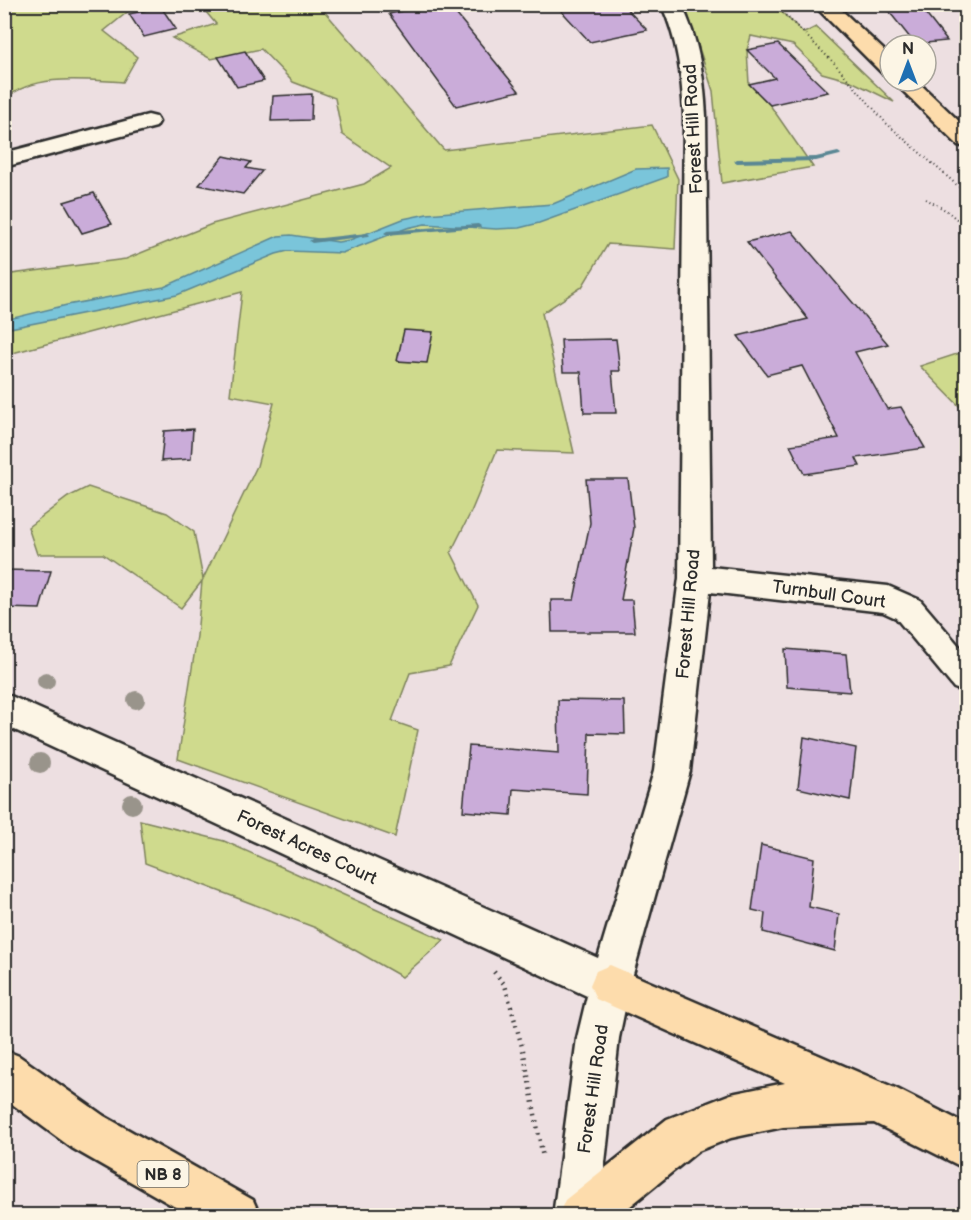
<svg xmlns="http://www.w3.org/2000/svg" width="971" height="1220" font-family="'Balsamiq Sans',sans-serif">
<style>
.green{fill:#cfda8d;stroke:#7d825c;stroke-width:1.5}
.water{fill:#7ac5da;stroke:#5a8794;stroke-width:1.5}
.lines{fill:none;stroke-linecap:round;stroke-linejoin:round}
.stream{fill:#5a8794;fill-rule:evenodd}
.building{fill:#caacd9;stroke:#2b2b2b;stroke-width:1.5}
.minor-casing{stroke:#2b2b2b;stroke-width:5}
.major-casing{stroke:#2b2b2b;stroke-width:5}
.highway-casing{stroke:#2b2b2b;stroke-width:5}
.path-far1{stroke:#2b2b2b;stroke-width:2;stroke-dasharray:1 3;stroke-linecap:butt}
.path{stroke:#2b2b2b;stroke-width:4.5;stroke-dasharray:1.5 5;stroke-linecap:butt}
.minor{fill:#fcf5e5;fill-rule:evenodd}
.major{fill:#fddcac;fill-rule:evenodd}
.highway{fill:#fddcac;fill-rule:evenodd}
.tree{fill:#99948b}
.labels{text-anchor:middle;stroke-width:6;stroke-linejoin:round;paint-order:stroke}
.shield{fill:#fcf5e5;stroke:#6a6863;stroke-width:1.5}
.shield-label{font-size:16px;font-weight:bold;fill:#2b2b2b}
.street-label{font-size:18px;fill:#2b2b2b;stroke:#fcf5e5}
</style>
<rect width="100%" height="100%" fill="#eddfe1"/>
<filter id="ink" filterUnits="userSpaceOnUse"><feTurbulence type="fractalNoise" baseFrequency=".0167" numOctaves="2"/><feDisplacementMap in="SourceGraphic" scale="12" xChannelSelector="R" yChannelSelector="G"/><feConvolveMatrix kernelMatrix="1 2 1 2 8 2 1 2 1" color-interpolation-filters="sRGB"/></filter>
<g filter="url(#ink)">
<path class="green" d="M5,4H181V5L135,6L104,31L137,57L123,82C84,80 36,73 5,99Z
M200,5H319L444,150L652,125L678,179L675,249L608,244L582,287L542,313L574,453L497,450L471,512L451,552L478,605L449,666L410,673L392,721L418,730L395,837L178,759L197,636L202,581L181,608L103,554H37L28,527L68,497L88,487L167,513L194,532L203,579L257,466L274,403L230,395L242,292L5,355L4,275L126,259L212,224L364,184L391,168L342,134L335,98L293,82L261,49L211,59L172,38L216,24Z
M685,5H774L804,33L816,27L894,102L851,81L822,73L793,45L751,36L747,50L749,84L770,105L813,167L722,183L713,91Z
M966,351V413L920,366Z
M140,820L224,841L444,940L402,977L316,928L145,863Z"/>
<path class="water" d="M667,168V177L539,223L519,228L496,229L425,224L407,228L342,253L288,251L276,254L177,295L5,329V320L67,305L164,287L278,236L291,235L338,242L350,240L403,219L427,214L553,204L636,169Z"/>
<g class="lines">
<path class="stream" d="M838,152L841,154L840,155L816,161L737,163L734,161L737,159L816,157Z
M478,224L481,226L480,227L387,235L384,233L387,231Z
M367,233L370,235L369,236L312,243L309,241L312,239Z"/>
</g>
<path class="building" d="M435,4H448L519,91L456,106L389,14Z
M555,4H622L647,30L590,42Z
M883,4H918L947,41L915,44Z
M161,7L176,29L144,37L129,14Z
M778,44L828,92L770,105L749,84L775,78L747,50Z
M245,51L264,81L237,87L218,57Z
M312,94L311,120L271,121L273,96Z
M224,156L251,162L246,168L262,171L243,194L199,185Z
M94,193L112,224L82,233L64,202Z
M792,231L888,344L855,352L887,409L901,407L925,448L856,458L860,466L804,474L790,445L839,438L802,366L767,375L738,336L808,319L747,242Z
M404,330L433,332L427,363L397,361Z
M616,339L620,371H612L616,413H584L581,372H563L561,340Z
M193,429L191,459L161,461L164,431Z
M586,479H628L634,528L621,600H632L635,632H552L551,600H574L590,523Z
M4,570L51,571L40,609L4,608Z
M785,649L846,654L850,692L787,687Z
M558,700L624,701L625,734L589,733L587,794L513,789L511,815L463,811L469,746L559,753Z
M804,737L856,748L850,800L798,788Z
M761,845L814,858L809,907L839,914L835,951L763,932L765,913L752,910Z"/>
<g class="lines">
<defs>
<path id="minor" d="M661,4H681C699,40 704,77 706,116L711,567L888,586L920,600L966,654V692L954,688L896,618L883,612L710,592L690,771L630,985L619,1038L599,1216H553L577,1038L587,996L4,725V693L598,958L654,771L679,578L684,116C682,77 678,40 661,4Z
M148,115L156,117L159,122L156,127L4,167V153Z"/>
<path id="major" d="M813,4H835L890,56V74L882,73Z
M893,81H917L966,128V147L958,145Z"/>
<path id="highway" d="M610,965L895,1088L966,1124V1169L874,1123L783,1127L731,1138L698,1151L618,1216H558L565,1200L667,1119L731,1094L785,1083L596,999L590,985L596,971Z
M4,1050L19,1056L104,1116L253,1200L260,1216H191L72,1148L4,1098Z"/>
</defs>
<use href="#minor" class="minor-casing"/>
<use href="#major" class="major-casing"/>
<use href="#highway" class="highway-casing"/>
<path class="path-far1" d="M774,4L835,64L886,123L966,193
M926,199L947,211L966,227"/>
<path class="path" d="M494,972L505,985L524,1054L543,1158"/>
<use href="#minor" class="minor"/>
<use href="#major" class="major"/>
<use href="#highway" class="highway"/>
</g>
<g class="tree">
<circle cx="46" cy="681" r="9"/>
<circle cx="136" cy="700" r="9"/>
<circle cx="40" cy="763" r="10"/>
<circle cx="132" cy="804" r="10"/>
</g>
</g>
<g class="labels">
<rect class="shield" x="137.5" y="1161" width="51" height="26" rx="4.5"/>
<g class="shield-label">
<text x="163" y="1180">NB 8</text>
</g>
<g class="street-label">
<text transform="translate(693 129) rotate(-93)" y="6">Forest Hill Road</text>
<text transform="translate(829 594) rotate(8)" y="6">Turnbull Court</text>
<text transform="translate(688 614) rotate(-85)" y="6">Forest Hill Road</text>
<text transform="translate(307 847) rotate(25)" y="6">Forest Acres Court</text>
<text transform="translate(593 1089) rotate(-82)" y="6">Forest Hill Road</text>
</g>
</g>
<rect width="971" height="1220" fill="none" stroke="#fcf5e5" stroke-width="24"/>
<rect x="12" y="12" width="947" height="1196" fill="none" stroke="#2b2b2b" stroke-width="2" filter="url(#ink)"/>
<g transform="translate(908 63)"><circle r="28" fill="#fcf5e5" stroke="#a8a49b" stroke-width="1.5"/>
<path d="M0-4.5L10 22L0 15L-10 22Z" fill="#1f6fb2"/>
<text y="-9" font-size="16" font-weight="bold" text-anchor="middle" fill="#2b2b2b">N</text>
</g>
</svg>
